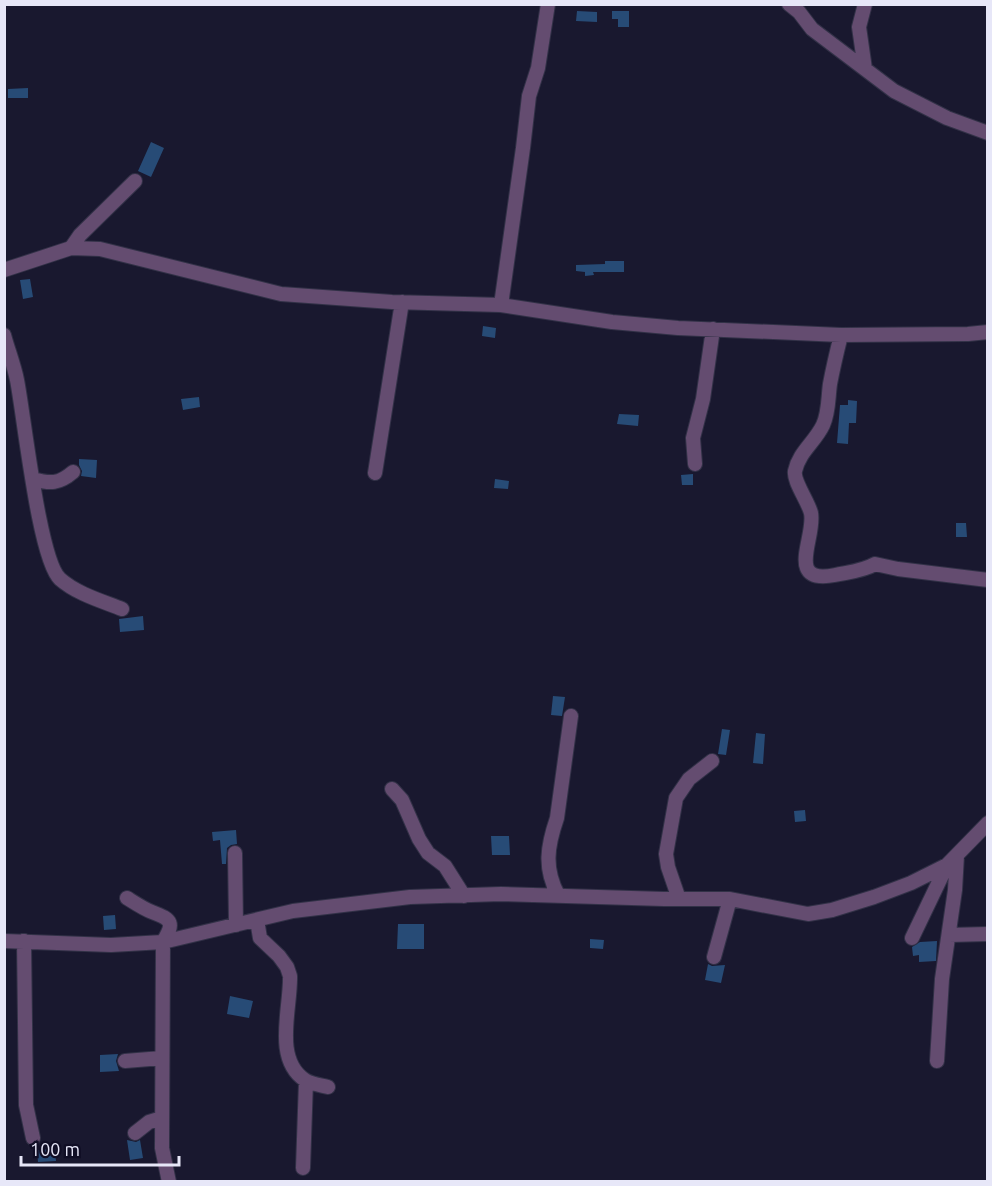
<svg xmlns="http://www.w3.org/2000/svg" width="992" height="1186" font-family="Ubuntu,sans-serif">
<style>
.building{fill:#274b76}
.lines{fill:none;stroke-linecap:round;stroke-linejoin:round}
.minor-casing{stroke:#323147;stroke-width:16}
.minor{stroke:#644c70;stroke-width:14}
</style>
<rect width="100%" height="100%" fill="#19182f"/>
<path class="building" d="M577,11L597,12V22L576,21Z
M612,11H629V27H618V19H612Z
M28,88V98H8V89Z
M151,142L164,148L151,177L138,171Z
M605,261H624V272H593L594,275L585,276V272L576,271V265L605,264Z
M30,279L33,297L23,299L20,280Z
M483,326L496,328L495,338L482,336Z
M199,397L200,407L183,410L181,399Z
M848,400L857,401L856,423H849L848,444L837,443L840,405H848Z
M619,414L639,415L638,426L617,424Z
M79,459L97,460L96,478L81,476L82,471L79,465Z
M693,474V485H682L681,475Z
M495,479L509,481L508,489L494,488Z
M956,523H966L967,537H956Z
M143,616L144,630L120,632L119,619Z
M553,696L565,697L562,716L551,715Z
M722,729L730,730L726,755L718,754Z
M756,733L765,734L763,764L753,763Z
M805,810L806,821L795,822L794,811Z
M236,830L237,844L231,845L227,848L226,864H222L220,840L213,841L212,832Z
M491,836H509L510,855H492Z
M115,915L116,929L104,930L103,916Z
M398,924H424V949H397Z
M590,939L604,940L603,949L590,948Z
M937,941L936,961L919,962V955L913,956L912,947L920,942Z
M708,964L712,966L725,965L721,983L705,980Z
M230,996L253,1001L249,1018L227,1014Z
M118,1054L116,1061L119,1071L100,1072V1055Z
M127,1140L136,1142L140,1140L143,1158L130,1160Z
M55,1149L56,1161L38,1162L37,1150Z"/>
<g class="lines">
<defs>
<path id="minor" d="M789,4L799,12L812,29L894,91L947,118L988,133
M865,69L859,27L865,4
M71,248L80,235L135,181
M4,270L71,248L100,249L281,294L392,302L501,305L612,322L678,328L841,335L968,334L988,332
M501,305L523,148L529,96L538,68L548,4
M4,335C8,350 14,365 17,380C24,415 39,560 60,579C77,594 102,601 122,609
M841,335C837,351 833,368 830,384C828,398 829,412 823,425C815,442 799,452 795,471C793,481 808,501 811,513C816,537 784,585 835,575C849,572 863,571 875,564L898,569L988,580
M695,464L693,438L703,399L713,329
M375,473L402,302
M33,479C50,484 59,484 73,472
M392,789L402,800L419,839L428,853L445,866L464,896
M235,853L236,925
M558,895C544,868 547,847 557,818L571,716
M127,898C135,903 144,909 152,912C173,920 174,923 163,942L162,1148L169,1182
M679,899L668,867L666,854L676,798L689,779L712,761
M257,920L260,938L279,956L287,967L290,976C291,1008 273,1059 305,1080C311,1084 320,1085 328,1087
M949,935L988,934
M912,938L947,865
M4,941L111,945L163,942L293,911L410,897L501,894L664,899H730L808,914L832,910L874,897L911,883L947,865L988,823
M24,941L26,1105L33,1138
M714,957L730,899
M125,1061L162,1058
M937,1061L942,979L955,890L957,855
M135,1133L149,1122L162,1118
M303,1168L306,1081"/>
</defs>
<use href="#minor" class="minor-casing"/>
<use href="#minor" class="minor"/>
</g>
<rect width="992" height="1186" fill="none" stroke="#e7e7f8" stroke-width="12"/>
<path d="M21 1156v9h158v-9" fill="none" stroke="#e7e7f8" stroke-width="3"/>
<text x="30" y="1156" font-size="18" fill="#e7e7f8" stroke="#100e25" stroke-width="4.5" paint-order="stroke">100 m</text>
</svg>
